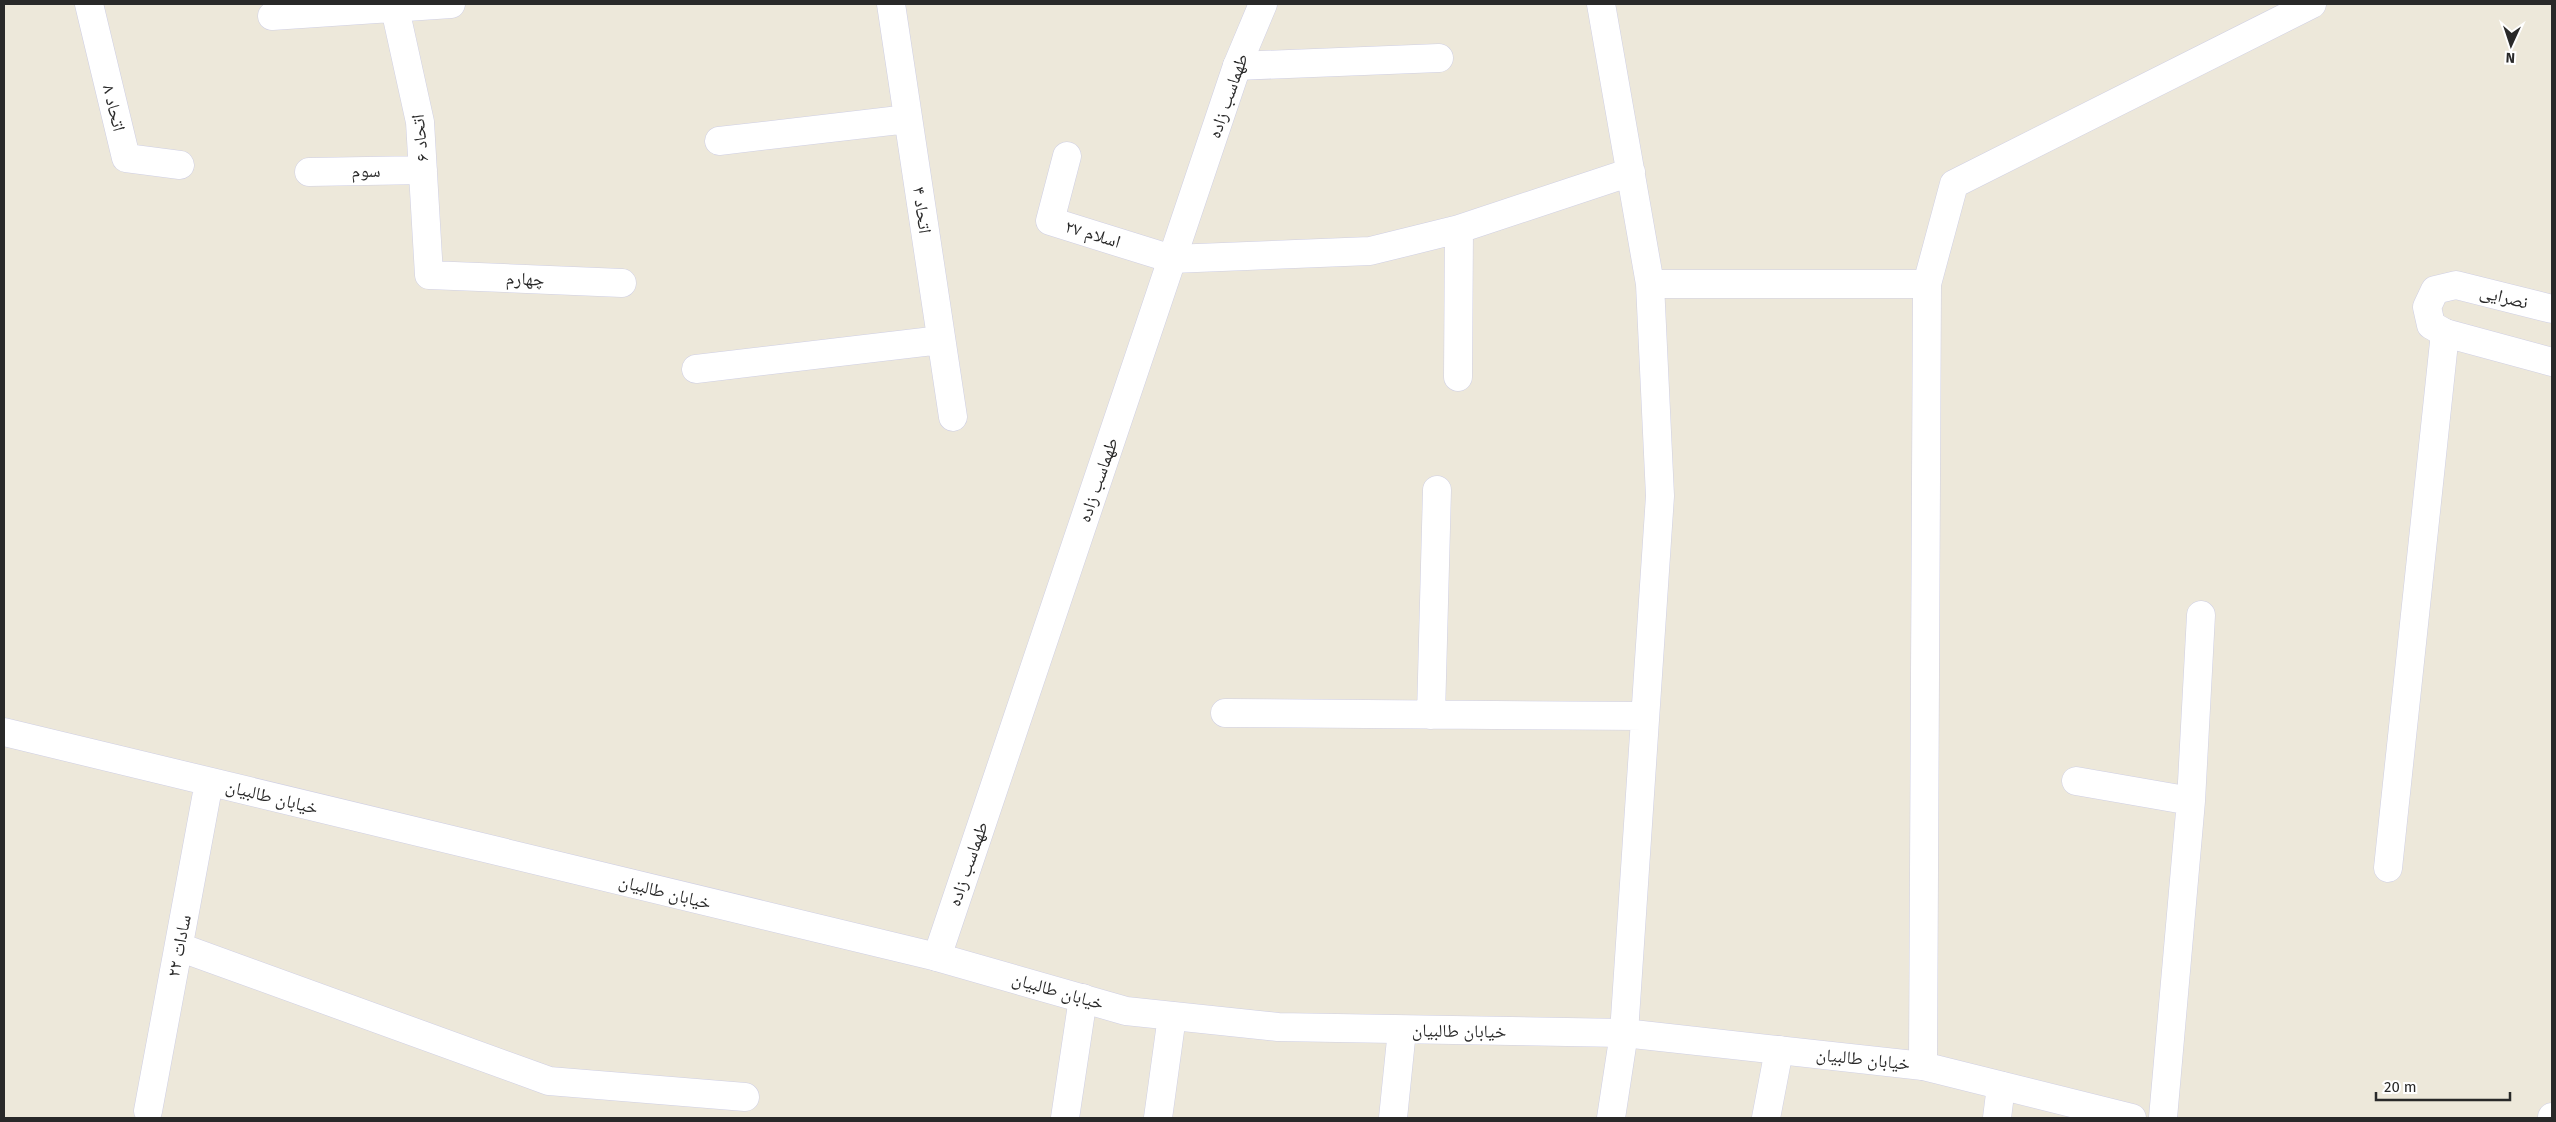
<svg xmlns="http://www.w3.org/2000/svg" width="2556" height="1122" viewBox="0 0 2556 1122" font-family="'Fira Sans','Noto Naskh Arabic',sans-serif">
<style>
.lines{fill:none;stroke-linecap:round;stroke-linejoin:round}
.minor-casing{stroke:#cfcfe4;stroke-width:29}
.secondary-casing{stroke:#cfcfe4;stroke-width:29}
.minor{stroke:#fff;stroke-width:28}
.secondary{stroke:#fff;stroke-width:28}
.labels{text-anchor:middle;stroke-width:4.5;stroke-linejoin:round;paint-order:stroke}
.street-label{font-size:18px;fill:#292929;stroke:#fff}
</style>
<rect width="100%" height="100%" fill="#ede8da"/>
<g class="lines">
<!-- minor casing -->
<g class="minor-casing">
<path id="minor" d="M89 4 126 158 180 165
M394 4 420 122 429 275 622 283
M891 4 953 417
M1601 4 1650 284 1660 496 1624 1033 1611 1118
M272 16 451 4
M1237 66 1439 58
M719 141 908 119
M1067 156 1050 221 1172 259 1370 251 1459 229 1631 172
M309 172 423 170
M1650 284H1927
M696 369 941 340
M1458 377 1459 229
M1225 713 1645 716
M1431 715 1437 490
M4 732 937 957
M2076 781 2191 801
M2388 868 2445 333
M179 947 549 1081 745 1097
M1923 1066 1927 284 1954 184 2312 4
M148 1111 209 782
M1065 1118 1083 998
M1158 1118 1172 1016
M1393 1118 1402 1030
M1766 1118 1779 1050
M1997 1118 2001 1086
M2163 1118 2191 801 2201 615
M2552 1118V1117"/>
</g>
<!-- secondary casing -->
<g class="secondary-casing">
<path id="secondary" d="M1263 4 1237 66 937 957 1126 1011 1278 1027 1624 1033 1923 1066 2132 1118
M2552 309 2456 285 2435 290 2427 307 2431 325 2445 333 2552 362"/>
</g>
<!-- minor -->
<use href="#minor" class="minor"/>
<!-- secondary -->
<use href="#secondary" class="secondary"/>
</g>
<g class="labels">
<!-- street labels -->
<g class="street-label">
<text transform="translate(1228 96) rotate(-71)" y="6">طهماسب زاده</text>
<text transform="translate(114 108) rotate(76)" y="6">اتحاد ۸</text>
<text transform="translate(420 138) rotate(-96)" y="6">اتحاد ۶</text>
<text transform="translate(366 171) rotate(-1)" y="6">سوم</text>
<text transform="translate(922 210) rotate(82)" y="6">اتحاد ۴</text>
<text transform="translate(1093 234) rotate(17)" y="6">اسلام ۲۷</text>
<text transform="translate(525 279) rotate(2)" y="6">چهارم</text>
<text transform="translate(2504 297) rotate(14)" y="6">نصرایی</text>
<text transform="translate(1098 480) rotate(-71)" y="6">طهماسب زاده</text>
<text transform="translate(272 797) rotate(14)" y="6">خیابان طالبیان</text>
<text transform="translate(968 864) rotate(-71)" y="6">طهماسب زاده</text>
<text transform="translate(665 892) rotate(14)" y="6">خیابان طالبیان</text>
<text transform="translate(179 946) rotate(-79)" y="6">سادات ۲۲</text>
<text transform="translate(1058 991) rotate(16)" y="6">خیابان طالبیان</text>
<text transform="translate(1459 1031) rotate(1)" y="6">خیابان طالبیان</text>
<text transform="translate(1863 1059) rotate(6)" y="6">خیابان طالبیان</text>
</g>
</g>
<!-- border -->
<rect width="2556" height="1122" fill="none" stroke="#292929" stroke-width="10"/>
<!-- north arrow -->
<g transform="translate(2511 45) rotate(183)" stroke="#ffffff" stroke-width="4" paint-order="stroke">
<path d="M0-4L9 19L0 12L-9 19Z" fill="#292929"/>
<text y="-8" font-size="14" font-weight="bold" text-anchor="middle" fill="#292929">N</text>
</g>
<!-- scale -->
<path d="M2376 1092v8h134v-8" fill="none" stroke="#292929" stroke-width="2.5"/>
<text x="2384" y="1092" font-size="15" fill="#292929" stroke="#ffffff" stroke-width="4" paint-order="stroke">20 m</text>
</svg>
